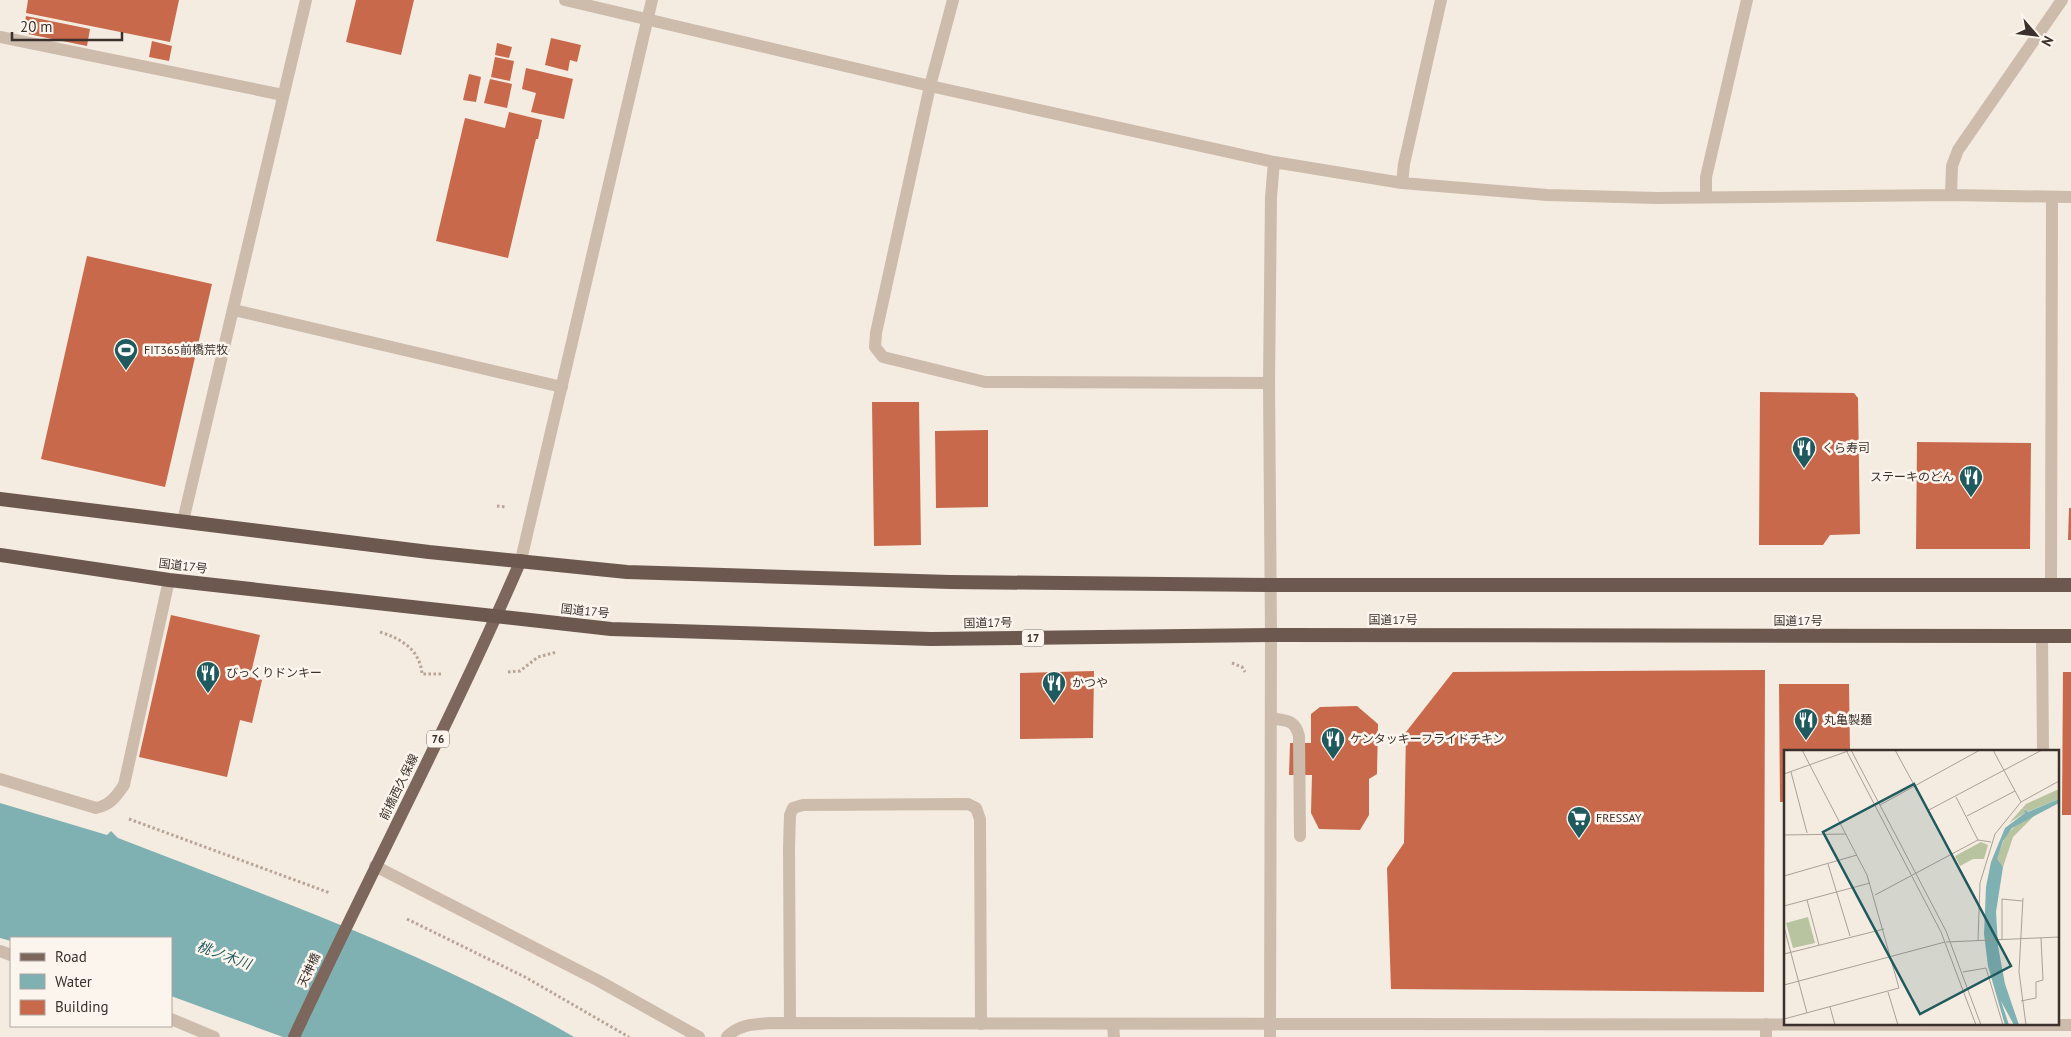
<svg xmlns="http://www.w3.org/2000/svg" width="2071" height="1037" viewBox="0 0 2071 1037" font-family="'PT Sans','Noto Sans JP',sans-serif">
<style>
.water{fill:#7fb0b2}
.building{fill:#c8694b}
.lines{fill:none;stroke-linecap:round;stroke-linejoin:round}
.path{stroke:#b9a596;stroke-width:3;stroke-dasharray:2.5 2.5;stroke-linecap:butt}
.service{stroke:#cdbbac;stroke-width:12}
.minor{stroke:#cdbbac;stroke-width:12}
.tertiary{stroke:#cdbbac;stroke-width:12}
.primary{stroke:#7d675c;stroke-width:12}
.trunk{stroke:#6c584f;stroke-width:14}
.labels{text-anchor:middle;stroke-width:5;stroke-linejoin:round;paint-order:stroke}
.shield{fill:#fbf5ee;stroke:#756b66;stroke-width:1}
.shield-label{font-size:11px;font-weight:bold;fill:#3b302b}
.poi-label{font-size:12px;fill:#3b302b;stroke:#fbf5ee;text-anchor:start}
.street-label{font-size:12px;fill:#3b302b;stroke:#fbf5ee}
.water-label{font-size:14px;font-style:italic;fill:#1f5a5e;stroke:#fbf5ee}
.inset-road{fill:none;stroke:#aaa098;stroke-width:1}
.view{fill:#1f5a5e;fill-opacity:0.15;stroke:#1f5a5e;stroke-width:2.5}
.inset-edge{fill:none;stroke:#3b302b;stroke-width:2.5}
</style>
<rect width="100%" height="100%" fill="#f4ebe1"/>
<!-- water -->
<path class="water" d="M0 803 107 835 111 831 118 838C272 898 431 954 574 1037H283L171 996V938H11V941L0 938Z"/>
<!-- building -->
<path class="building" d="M28 0H179L170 42 26 13Z
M356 0H414L401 55 346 42Z
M26 16 90 29 87 46 23 33Z
M551 38 581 45 577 62 570 60 568 71 545 65Z
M152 41 172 46 169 61 149 57Z
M497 43 512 47 509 58 495 55Z
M495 57 514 61 510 81 491 77Z
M526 68 573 79 564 119 531 112 536 93 522 89Z
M469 74 481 77 476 102 463 100Z
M490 79 512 84 507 108 484 103Z
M509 112 542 120 538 139H536L508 258 436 241 465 118 505 128Z
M87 256 212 284 165 487 41 459Z
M1760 392 1854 393 1858 398 1860 534 1830 535 1823 545H1759Z
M872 402H919L921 545 874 546Z
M988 430V507L936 508 935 431Z
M1917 442 2031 443 2030 549H1916Z
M2069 508H2071V540H2068Z
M171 615 260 635 250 677 262 680 252 723 240 720 227 777 139 757Z
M1765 670 1764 992 1391 989 1387 868 1404 843 1406 732 1453 672Z
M1094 671 1093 738 1020 739V673Z
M2063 672H2071V815H2062Z
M1779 684H1849L1850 751H1785V802H1780Z
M1357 706 1378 724 1377 774 1369 779V815L1360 830 1319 829 1311 813 1312 775H1289L1290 743H1311V714L1320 707Z"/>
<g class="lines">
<!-- path -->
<path class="path" d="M497 506 506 507
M380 632C402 639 420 650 422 674H441
M1232 663 1242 667 1245 672
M508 672 520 671 538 657 557 652
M129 819 330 893
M407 919 525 977 629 1037"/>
<!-- service -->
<path class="service" d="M0 37 283 95
M930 86 876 333 875 347 883 357 985 382 1269 383
M234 310 562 387
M183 521 306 0
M2051 585 2052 197
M1271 718C1286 721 1295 719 1299 736L1300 836
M0 951 11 955
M171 1019 214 1037
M790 1023 789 848 790 815 793 808 803 805 968 804 976 808 980 819 981 1024
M1113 1025 1114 1037"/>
<!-- minor -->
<path class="minor" d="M565 0 930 86 1274 162 1402 183 1547 195 1657 198 1951 195 2071 197
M930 86 953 0
M1402 183 1404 164 1441 0
M1951 195 1952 166 1958 150 2062 0
M1706 197V177L1747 0
M2042 636 2043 751
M0 779 96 808C110 805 116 797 124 785L169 580
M375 866 599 981 699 1037
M727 1037C738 1024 756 1024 771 1023L2071 1025
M1270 1037 1271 635 1269 383 1271 197 1274 162
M1766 1037V1024"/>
<!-- tertiary -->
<path class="tertiary" d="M521 560 652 0"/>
<!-- primary -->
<path class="primary" d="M294 1037C368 877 451 722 521 560"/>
<!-- trunk -->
<path class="trunk" d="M0 499 429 552 627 572 950 582 1269 585H2071
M0 555 169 580 611 629 931 639 1271 635 2071 636"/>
</g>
<!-- icons -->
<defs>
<g id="stadium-pin" transform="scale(1.25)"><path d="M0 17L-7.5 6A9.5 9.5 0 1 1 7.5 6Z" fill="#1f5a5e" stroke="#fbf5ee"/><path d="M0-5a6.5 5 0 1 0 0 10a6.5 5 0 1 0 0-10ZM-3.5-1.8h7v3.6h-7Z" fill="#fff"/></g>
<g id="restaurant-pin" transform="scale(1.25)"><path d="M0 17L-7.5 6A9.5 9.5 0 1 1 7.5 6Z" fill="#1f5a5e" stroke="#fbf5ee"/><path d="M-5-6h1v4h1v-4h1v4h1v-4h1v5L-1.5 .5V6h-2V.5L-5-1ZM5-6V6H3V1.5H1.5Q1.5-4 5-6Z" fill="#fff"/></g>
<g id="supermarket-pin" transform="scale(1.25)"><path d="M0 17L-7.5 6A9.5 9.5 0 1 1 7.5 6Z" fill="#1f5a5e" stroke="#fbf5ee"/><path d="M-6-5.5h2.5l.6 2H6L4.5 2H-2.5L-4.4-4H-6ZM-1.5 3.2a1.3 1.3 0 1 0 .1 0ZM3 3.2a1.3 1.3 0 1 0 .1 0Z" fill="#fff"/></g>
</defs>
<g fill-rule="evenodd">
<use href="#stadium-pin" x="126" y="350"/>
<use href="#restaurant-pin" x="1804" y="448"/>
<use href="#restaurant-pin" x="1971" y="477"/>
<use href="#restaurant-pin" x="208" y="673"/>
<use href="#restaurant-pin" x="1054" y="683"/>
<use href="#restaurant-pin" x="1806" y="720"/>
<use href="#restaurant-pin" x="1333" y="739"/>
<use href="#supermarket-pin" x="1579" y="818"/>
</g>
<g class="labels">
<!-- shield labels -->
<g class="shield">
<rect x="1022" y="629.5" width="22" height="17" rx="4"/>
<rect x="427" y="730.5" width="22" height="17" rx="4"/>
</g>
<g class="shield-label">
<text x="1033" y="642">17</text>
<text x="438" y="743">76</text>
</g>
<!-- poi labels -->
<g class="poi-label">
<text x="144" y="354">FIT365前橋荒牧</text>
<text x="1822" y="452">くら寿司</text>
<text x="1954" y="481" text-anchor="end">ステーキのどん</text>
<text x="226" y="677">びっくりドンキー</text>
<text x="1072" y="687">かつや</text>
<text x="1824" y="724">丸亀製麺</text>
<text x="1350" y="743">ケンタッキーフライドチキン</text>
<text x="1596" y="822">FRESSAY</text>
</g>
<!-- street labels -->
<g class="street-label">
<text transform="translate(183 566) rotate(7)" y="4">国道17号</text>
<text transform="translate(585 611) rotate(6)" y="4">国道17号</text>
<text x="1393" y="624">国道17号</text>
<text x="1798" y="625">国道17号</text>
<text transform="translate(988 623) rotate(-1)" y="4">国道17号</text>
<text transform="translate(399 787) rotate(-64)" y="4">前橋西久保線</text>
<text transform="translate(309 970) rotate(-65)" y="4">天神橋</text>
</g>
<!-- water labels -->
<g class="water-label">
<text transform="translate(224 955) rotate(20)" y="5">桃ノ木川</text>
</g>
</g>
<!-- overview -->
<g transform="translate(1784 750)">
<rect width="275" height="275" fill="#f4ebe1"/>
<path d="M275 39V49L243 62 239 58 241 63 225 73 242 54ZM250 66 229 87 219 117 212 109 222 85 234 73ZM197 92 204 95 200 109H189L176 116 171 106ZM24 167 31 193 9 198 2 173Z" fill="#b8c4a0"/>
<path d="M275 49V53L228 78 219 91 213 109 219 117 212 162 214 196 221 234 235 275H230L217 251 225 275H221L204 216 200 184 202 137 207 112 221 78 241 63 239 59 244 62Z" fill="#7fb0b2"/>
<path class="inset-road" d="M62 0 157 182 192 275M67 0 162 181 197 275M111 0 194 152M209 0 237 52M7 22 23 83M0 24 64 1M172 47 194 90M96 55 196 0M143 61 258 0M183 66 231 41M0 85 62 84M44 114 66 186M0 126 73 105M91 145 194 90 207 92M239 148 235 222 242 275M23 150 35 195M0 156 86 133M0 177 23 263M218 190V149L238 151M194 191 196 133 211 84 237 52 275 31M162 192 275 187M0 204 100 179M179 222 202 218 219 275M0 235 161 192M104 242 114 275M237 251 252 248V232L259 230 257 188M46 257 51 275M0 269 115 238 83 125 18 0"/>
<path class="view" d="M130 34 227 216 136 264 39 82Z"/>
<rect width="275" height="275" class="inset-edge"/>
</g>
<!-- legend -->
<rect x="10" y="937" width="162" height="90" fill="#fbf5ee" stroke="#aea6a0"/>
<rect x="20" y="953" width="25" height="8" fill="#7d675c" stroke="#aea6a0"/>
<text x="55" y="962" font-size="15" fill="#3b302b">Road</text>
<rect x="20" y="974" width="25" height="15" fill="#7fb0b2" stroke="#aea6a0"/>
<text x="55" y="987" font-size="15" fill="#3b302b">Water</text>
<rect x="20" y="1000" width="25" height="15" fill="#c8694b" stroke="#aea6a0"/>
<text x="55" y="1012" font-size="15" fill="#3b302b">Building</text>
<!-- north arrow -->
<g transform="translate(2036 35) rotate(118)" stroke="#fbf5ee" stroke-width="4" paint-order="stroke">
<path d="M0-4L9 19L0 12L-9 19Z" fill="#3b302b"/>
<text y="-8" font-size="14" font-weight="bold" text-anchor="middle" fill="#3b302b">N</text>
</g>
<!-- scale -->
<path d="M12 32v8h110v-8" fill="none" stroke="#3b302b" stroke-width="2.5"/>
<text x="20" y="32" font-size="15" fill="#3b302b" stroke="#fbf5ee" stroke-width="4" paint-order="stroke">20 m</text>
</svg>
